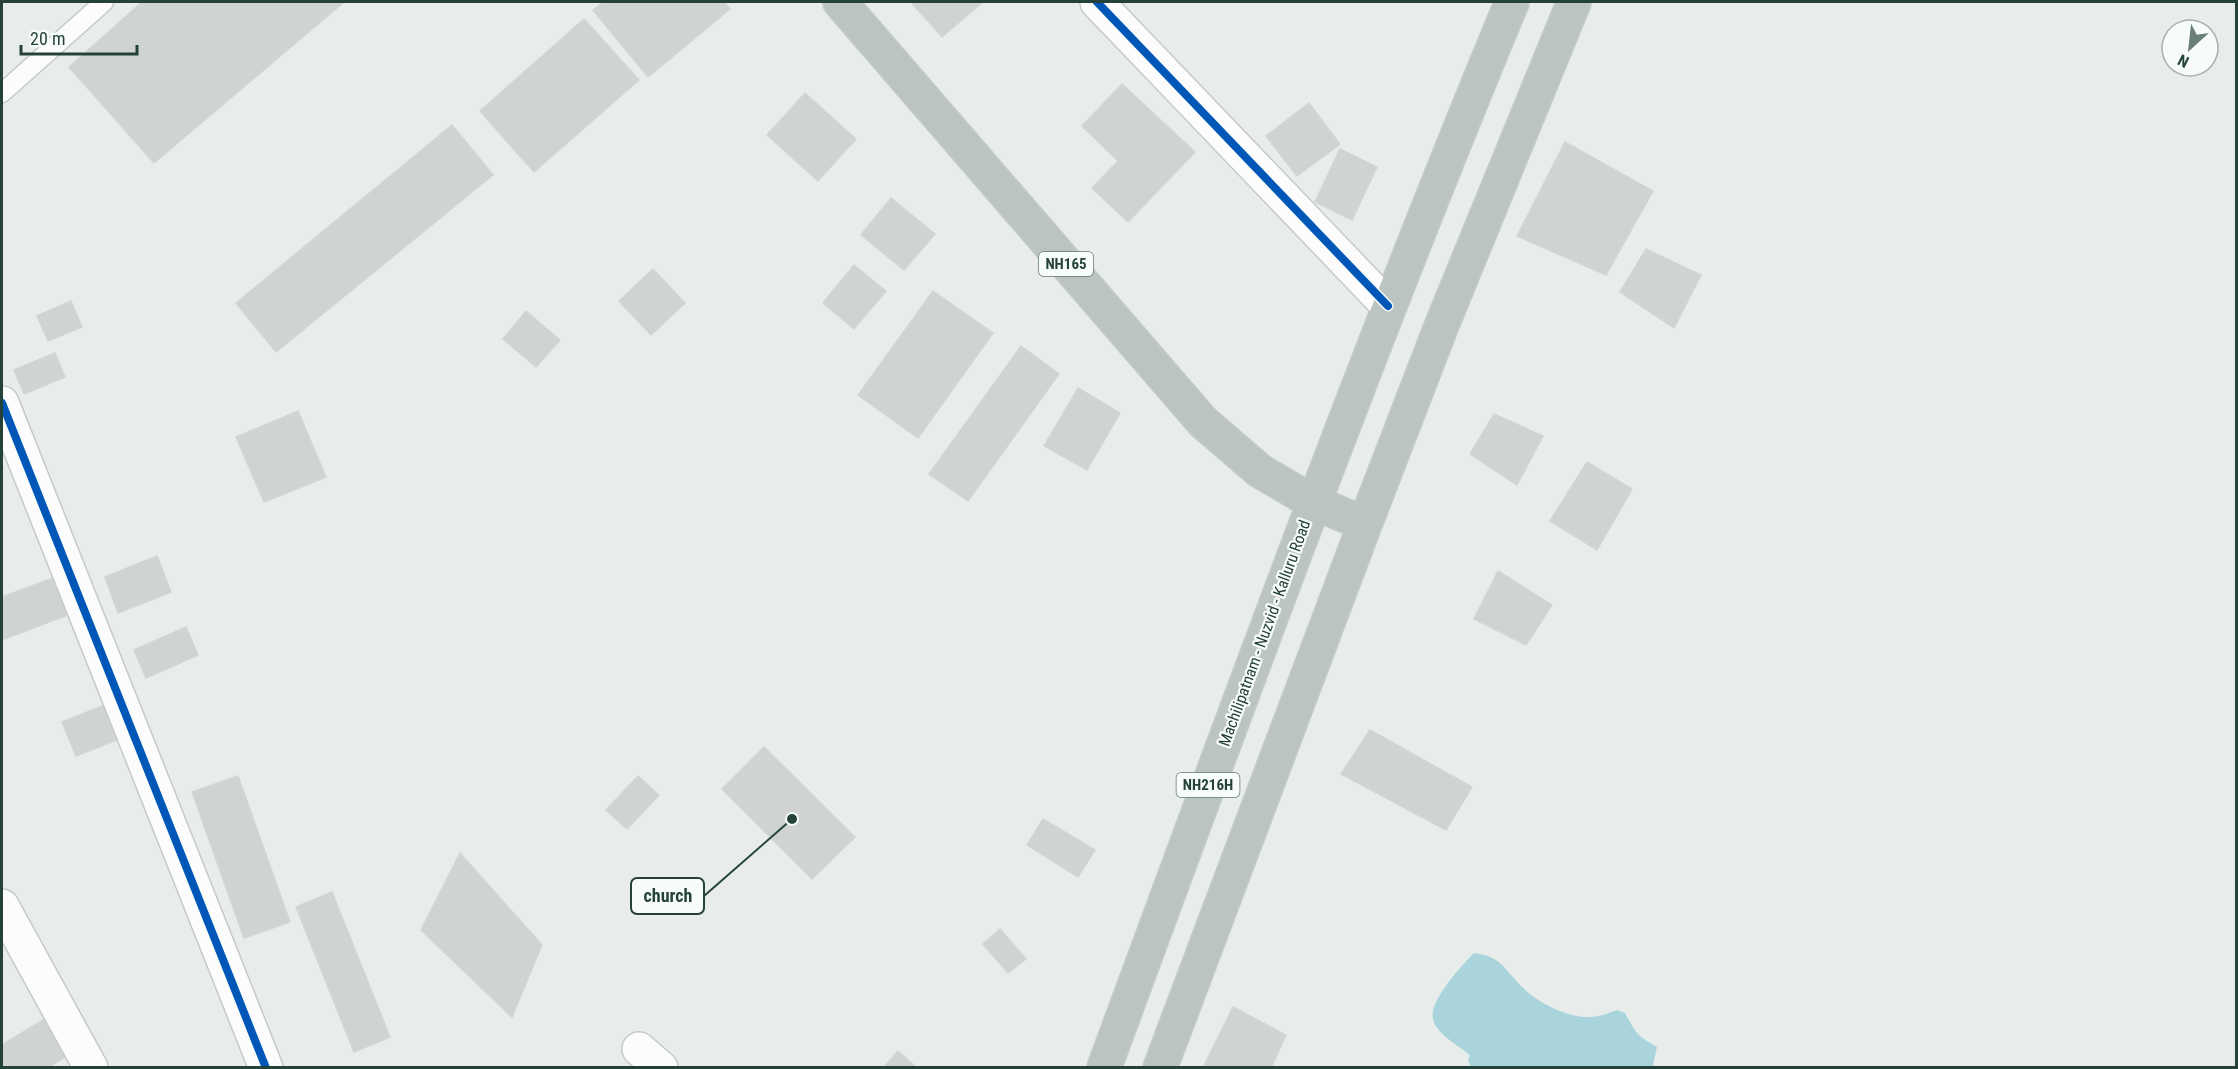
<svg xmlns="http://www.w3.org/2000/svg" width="2238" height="1069" viewBox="0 0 2238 1069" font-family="'Roboto Condensed',sans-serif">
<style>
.water{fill:#a9d4db}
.building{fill:#cfd4d2;stroke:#d1d6d4;stroke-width:1.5}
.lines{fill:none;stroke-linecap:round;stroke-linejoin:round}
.lane-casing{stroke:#c5cac8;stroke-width:21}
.street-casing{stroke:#c5cac8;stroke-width:36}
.highway-casing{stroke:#c3ccc9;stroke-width:36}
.lane{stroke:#fcfcfc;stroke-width:18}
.street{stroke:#fcfcfc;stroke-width:33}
.highway{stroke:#bcc4c2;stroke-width:33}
.cycleway-casing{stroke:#f7fbf9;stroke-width:11}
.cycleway{stroke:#0057b8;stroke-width:8}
.labels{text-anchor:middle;stroke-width:4.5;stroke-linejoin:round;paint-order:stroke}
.shield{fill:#f7fbf9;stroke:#637a73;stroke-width:1.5}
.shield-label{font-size:15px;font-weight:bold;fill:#24423a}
.street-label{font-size:16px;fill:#24423a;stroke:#f7fbf9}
.leader{fill:none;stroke:#24423a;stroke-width:2}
.callout-dot{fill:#24423a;stroke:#f7fbf9;stroke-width:2}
.callout{fill:#f7fbf9;stroke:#24423a;stroke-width:2}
.callout-label{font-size:18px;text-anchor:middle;font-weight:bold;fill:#24423a}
</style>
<rect width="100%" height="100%" fill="#e8edeb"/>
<!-- water -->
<path class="water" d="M1474 953C1501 956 1505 970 1522 987 1538 1003 1568 1018 1590 1017 1600 1017 1608 1013 1617 1010L1625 1013C1636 1033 1636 1035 1657 1047L1653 1065 1655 1067H1471L1468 1060 1470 1055C1459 1046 1436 1034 1433 1019 1428 1002 1462 965 1474 953Z"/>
<!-- building -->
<path class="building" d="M142 2H344L154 163 69 67Z
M603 2H724L730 9 648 77 593 10Z
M911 2H983L942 37Z
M584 19 639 80 534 172 480 111Z
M1122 84 1195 152 1128 222 1092 188 1118 161 1082 126Z
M805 93 856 139 818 181 767 135Z
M1309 103 1340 144 1297 176 1266 136Z
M452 125 493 175 276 352 236 303Z
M1565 142 1653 191 1606 275 1517 236Z
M1340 149 1377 167 1352 220 1315 202Z
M891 198 935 234 904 270 861 235Z
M1646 249 1701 275 1674 328 1620 292Z
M854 265 886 291 854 329 823 303Z
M653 269 685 303 651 335 619 301Z
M933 291 993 333 918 438 858 395Z
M71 301 82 327 48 341 37 316Z
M526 311 560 340 536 367 503 339Z
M1021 346 1059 374 968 501 929 474Z
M55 353 65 377 24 394 14 370Z
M1078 388 1120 413 1087 470 1044 446Z
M298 411 326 477 264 502 236 437Z
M1494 414 1543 436 1517 485 1470 454Z
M1587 462 1632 489 1597 550 1550 521Z
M157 556 171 592 118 613 105 577Z
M1498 571 1552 605 1526 645 1474 619Z
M64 574 78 611 2 640V597Z
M186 627 198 655 146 678 134 650Z
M110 703 124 737 76 756 62 722Z
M1370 730 1472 787 1446 830 1341 774Z
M764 747 855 837 812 879 722 789Z
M238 776 290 922 244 938 192 792Z
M638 776 659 795 627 829 606 810Z
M1043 819 1095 850 1078 877 1027 845Z
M460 853 542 945 512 1017 421 930Z
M332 892 390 1037 354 1052 296 907Z
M1000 929 1026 959 1008 973 983 944Z
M1233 1007 1286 1035 1271 1068H1203Z
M51 1015 73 1052 47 1068H23L22 1066 4 1068 2 1063V1045Z
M898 1051 917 1068H883Z"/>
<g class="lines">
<!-- lane casing -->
<g class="lane-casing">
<path id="lane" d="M2 93 104 2"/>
</g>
<!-- street casing -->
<g class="street-casing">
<path id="street" d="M1097 2 1388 306
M2 403 266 1068
M2 906 91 1068
M639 1049 661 1068"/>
</g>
<!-- highway casing -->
<g class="highway-casing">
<path id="highway" d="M840 2 1203 422 1260 471 1313 502 1365 524 1441 327 1574 2
M1104 1068C1236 711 1366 353 1512 2
M1160 1068 1365 524"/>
</g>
<!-- lane -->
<use href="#lane" class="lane"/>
<!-- street -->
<use href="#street" class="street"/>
<!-- highway -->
<use href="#highway" class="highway"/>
<!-- cycleway casing -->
<g class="cycleway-casing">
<path id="cycleway" d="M1097 2 1388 306
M2 403 266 1068"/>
</g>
<!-- cycleway -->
<use href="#cycleway" class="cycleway"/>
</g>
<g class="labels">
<!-- shield labels -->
<g class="shield">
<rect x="1039" y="252" width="54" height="24" rx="4.5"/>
<rect x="1176.5" y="773" width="63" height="24" rx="4.5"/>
</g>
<g class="shield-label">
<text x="1066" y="269">NH165</text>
<text x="1208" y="790">NH216H</text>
</g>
<!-- street labels -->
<g class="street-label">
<text transform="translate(1264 633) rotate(-70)" y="6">Machilipatnam - Nuzvid - Kalluru Road</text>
</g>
</g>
<!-- callouts -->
<path class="leader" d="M792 819L704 896"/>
<circle class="callout-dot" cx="792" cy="819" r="6"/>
<rect class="callout" x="631" y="878" width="73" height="36" rx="6"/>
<g class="callout-label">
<text x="668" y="902">church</text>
</g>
<!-- border -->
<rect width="2238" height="1069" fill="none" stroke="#24423a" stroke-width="6"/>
<!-- north arrow -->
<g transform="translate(2190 48) rotate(207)"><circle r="28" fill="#f7fbf9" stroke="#a3b1ad" stroke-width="1.5"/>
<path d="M0-4.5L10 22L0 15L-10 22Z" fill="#697e78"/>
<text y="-9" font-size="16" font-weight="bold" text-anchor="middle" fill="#24423a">N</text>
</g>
<!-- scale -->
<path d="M21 45v9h116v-9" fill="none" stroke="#24423a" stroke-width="3"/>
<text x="30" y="45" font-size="18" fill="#24423a" stroke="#f7fbf9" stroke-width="4.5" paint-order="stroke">20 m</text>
</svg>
